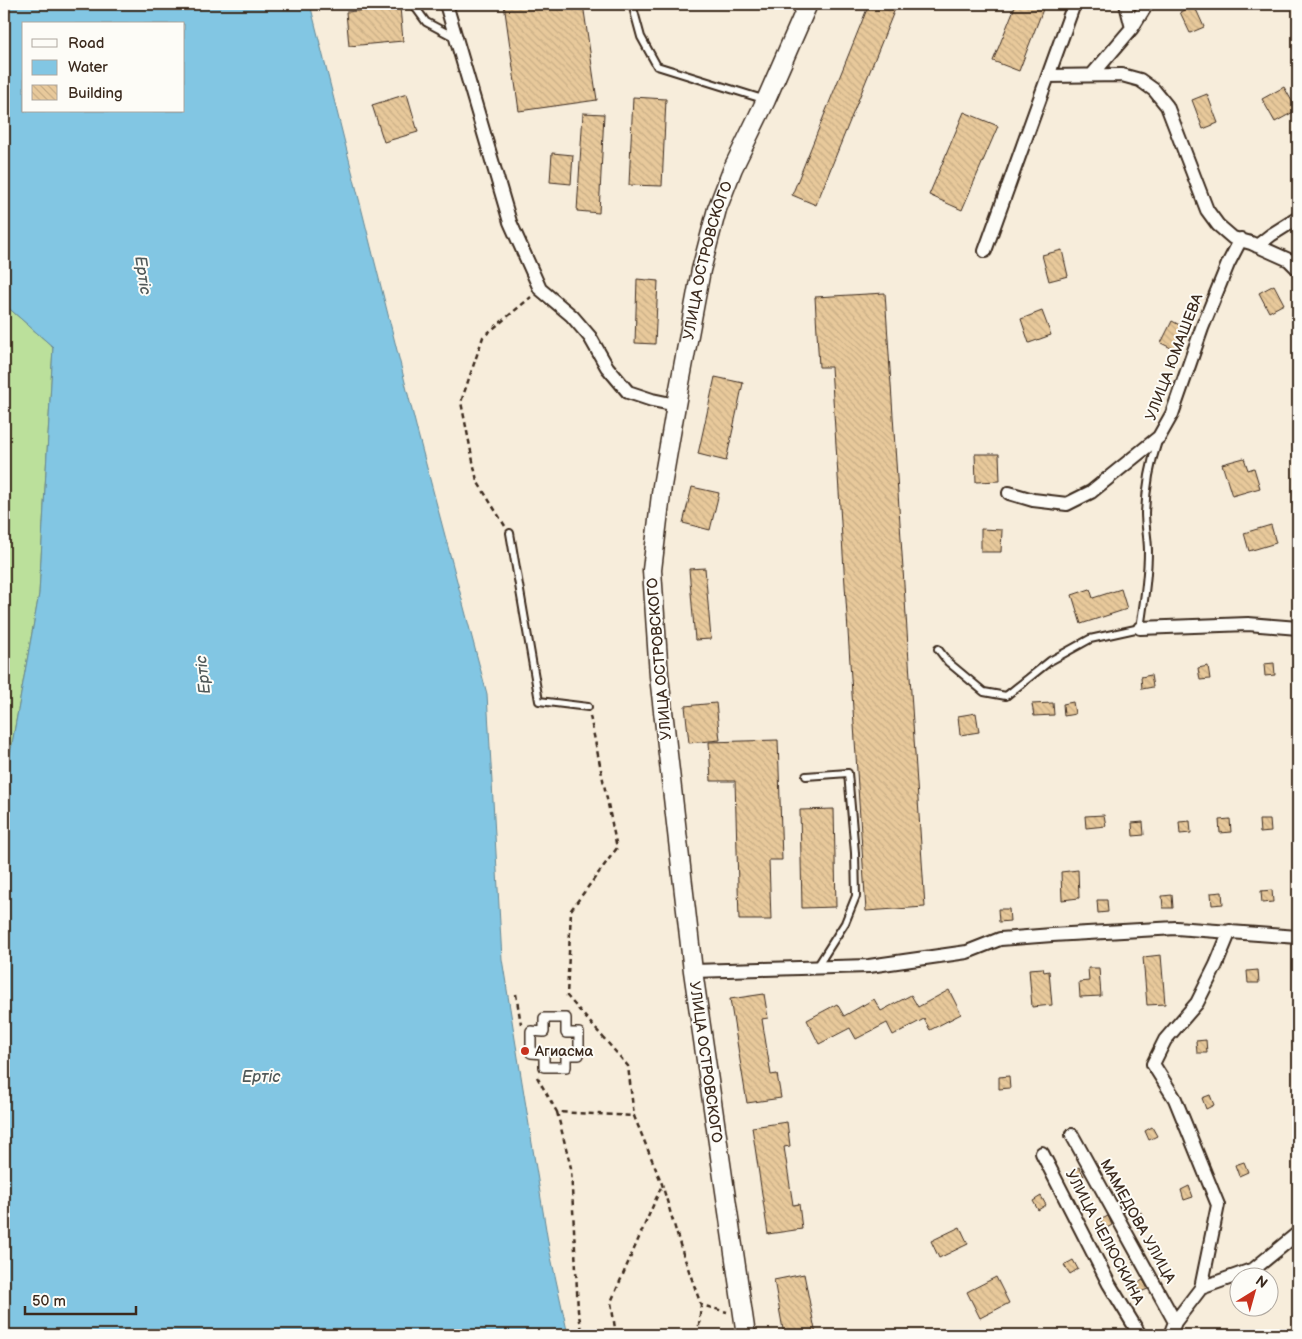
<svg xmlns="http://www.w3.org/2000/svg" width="1302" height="1339" viewBox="0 0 1302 1339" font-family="'Balsamiq Sans',sans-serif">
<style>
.grass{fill:#bbe09b;stroke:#7b855c}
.water{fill:#82c6e3;stroke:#668894;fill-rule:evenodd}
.building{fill:url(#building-back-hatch);stroke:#3b2a1e}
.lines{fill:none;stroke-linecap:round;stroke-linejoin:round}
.service-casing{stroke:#3b2a1e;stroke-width:10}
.pedestrian-casing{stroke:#3b2a1e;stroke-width:12}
.minor-casing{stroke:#3b2a1e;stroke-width:16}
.secondary-casing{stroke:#3b2a1e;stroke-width:21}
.path{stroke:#3b2a1e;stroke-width:2.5;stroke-dasharray:5 4;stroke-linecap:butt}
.service{stroke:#fdfcf7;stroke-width:6}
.pedestrian{stroke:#fdfcf7;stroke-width:9}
.minor{stroke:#fdfcf7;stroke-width:12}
.secondary{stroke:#fdfcf7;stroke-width:18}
.poi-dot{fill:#c8321e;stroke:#fdfcf7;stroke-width:2}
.labels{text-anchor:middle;stroke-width:4;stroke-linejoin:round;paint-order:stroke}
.street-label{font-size:15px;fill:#3b2a1e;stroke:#fdfcf7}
.poi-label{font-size:15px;fill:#3b2a1e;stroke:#fdfcf7;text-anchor:start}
.water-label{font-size:16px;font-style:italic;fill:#505959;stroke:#fdfcf7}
</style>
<defs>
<pattern id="building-back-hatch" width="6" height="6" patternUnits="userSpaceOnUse" patternTransform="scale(1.25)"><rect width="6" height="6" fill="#e8c99b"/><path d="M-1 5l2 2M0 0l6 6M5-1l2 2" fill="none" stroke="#c8ad85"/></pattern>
</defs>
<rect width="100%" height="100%" fill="#f7eddb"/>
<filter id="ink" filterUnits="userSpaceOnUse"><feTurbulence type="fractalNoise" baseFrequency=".02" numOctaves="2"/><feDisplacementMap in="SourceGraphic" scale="10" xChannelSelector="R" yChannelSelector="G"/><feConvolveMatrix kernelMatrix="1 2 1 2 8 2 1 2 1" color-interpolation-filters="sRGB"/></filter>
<g filter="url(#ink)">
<!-- grass -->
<path class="grass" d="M4 304 53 347 39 594 4 788Z"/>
<!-- water -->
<path class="water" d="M4 4H310L418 434 487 694 502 959 549 1248 568 1335H4V788L39 594 53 347 4 304ZM24 24H184V111H24Z"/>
<!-- building -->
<path class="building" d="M504 4H583L597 100 519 111Z
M869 4H897L816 205 792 195Z
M1016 4H1045L1019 71 993 61Z
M1194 5 1204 27 1190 33 1180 12Z
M400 7 403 41 349 46 346 12Z
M1284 87 1297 110 1275 122 1262 99Z
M407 94 418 132 384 142 372 105Z
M1207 94 1218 123 1203 129 1192 100Z
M633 97 666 99 662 186 629 185Z
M964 112 998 126 962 210 929 195Z
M583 113 604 114 599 213 577 211Z
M552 153 573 155 571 184 550 182Z
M1062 250 1068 276 1049 281 1042 255Z
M637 279 658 281 655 344 635 343Z
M1274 285 1284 304 1269 312 1259 293Z
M885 293 925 907 866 911 831 367H819L815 297Z
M1042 311 1051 335 1029 343 1021 319Z
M1172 321 1189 330 1177 351 1161 343Z
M715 377 743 383 726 461 698 454Z
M975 454H999L1000 481 976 482Z
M1244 458 1248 470 1254 468 1260 488 1232 496 1222 464Z
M692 487 719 493 710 530 683 523Z
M1271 525 1276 543 1249 551 1244 533Z
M981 529 1002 530 1001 552H981Z
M705 568 711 639 695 640 689 569Z
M1090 589 1093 598 1121 589 1127 609 1081 624 1072 595Z
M1274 663 1275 675 1265 676 1264 664Z
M1208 666 1210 679 1200 680 1198 668Z
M1151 675 1153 687 1142 689 1141 677Z
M1073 702 1075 714 1064 716 1063 704Z
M716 703 720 740 689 743 685 706Z
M1053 703 1054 715 1034 716 1032 704Z
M976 713 979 732 960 735 958 716Z
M778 740 782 860H769L771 920H739L735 781H711L709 742Z
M834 809 836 907 802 908 800 810Z
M1104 815 1106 826 1086 828 1085 816Z
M1293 818H1298V830L1294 831Z
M1230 819 1231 832 1220 833 1219 820Z
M1259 820H1270L1271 832 1260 833Z
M1190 821 1191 833 1180 834 1179 822Z
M1143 822 1144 835 1133 836 1132 823Z
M1078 870 1079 898 1062 900 1061 872Z
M1272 890 1273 902 1262 903 1261 891Z
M1222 892 1223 904 1212 905 1211 893Z
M1172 895 1173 908H1163L1162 896Z
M1097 900H1107L1108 912 1098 913Z
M998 909H1009L1010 921 999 922Z
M1161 955 1165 1004 1147 1005 1143 957Z
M1043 968 1044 972 1049 971 1052 1005 1032 1007 1029 969Z
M1088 968H1099L1101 996 1080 997 1079 982 1089 981Z
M1258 970 1259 983H1248L1247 971Z
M949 990 961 1014 930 1030 924 1019 893 1035 887 1023 856 1039 850 1028 819 1044 807 1020 837 1004 844 1016 874 999 881 1011 911 995 918 1007Z
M764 994 768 1018 762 1019 771 1075 777 1074 781 1098 747 1103 730 999Z
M1206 1040 1207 1053H1197L1196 1041Z
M1009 1076 1010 1088 999 1089V1077Z
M1210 1095 1214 1105 1206 1109 1202 1098Z
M787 1122 790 1146 784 1147 793 1205 799 1204 802 1229 768 1234 752 1127Z
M1152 1127 1157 1136 1149 1140 1145 1131Z
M1244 1162 1248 1172 1239 1176 1235 1165Z
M1079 1167 1084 1176 1076 1180 1072 1171Z
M1189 1186 1193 1197 1184 1200 1181 1190Z
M1041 1196 1046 1205 1038 1210 1033 1201Z
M1141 1212 1144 1222 1136 1225 1132 1215Z
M1108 1216 1112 1225 1105 1229 1100 1220Z
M960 1227 968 1244 939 1258 931 1241Z
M1073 1260 1078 1269 1070 1274 1064 1265Z
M804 1274 816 1335H784L774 1280Z
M996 1277 1009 1303 980 1318 967 1292Z
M1143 1280 1148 1289 1140 1292 1136 1284Z"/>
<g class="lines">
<!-- service casing -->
<g class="service-casing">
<path id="service" d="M413 4 426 22 456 38
M632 4 641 37 657 66 766 100
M510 533 539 701 588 707
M938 649 948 662 984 692 1006 696 1050 661 1090 639 1140 628C1144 603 1148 577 1148 551 1148 538 1145 526 1145 513 1146 488 1150 464 1158 441
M806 776 848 773 855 853 856 896 845 923 817 967"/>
</g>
<!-- pedestrian casing -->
<g class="pedestrian-casing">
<path id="pedestrian" d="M544 1018H566V1033H579V1055H566V1067H544V1054L531 1053V1031L544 1032Z"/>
</g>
<!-- minor casing -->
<g class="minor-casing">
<path id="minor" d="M446 4 510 222 540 289 572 316 590 337 607 367 628 392 652 400 676 405
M1126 4 1132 28 1147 4
M1092 75 1132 28
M1048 76 1074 4
M1257 246 1271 235 1298 218
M985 251 1048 76 1122 75 1140 80 1154 90 1167 106 1207 210 1218 225 1233 238 1251 243 1289 260 1298 269
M1009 493 1033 500 1067 504 1091 492 1159 437 1172 414 1202 328 1228 264 1241 239
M1140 628 1248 624 1298 628
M693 971 869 966 967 952 1000 939 1052 935 1176 928 1298 937
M1072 1135 1175 1322
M1042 1153 1109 1284 1140 1335
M1201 1288 1254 1269 1298 1233
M1170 1335 1175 1322 1201 1288 1218 1205 1175 1099 1153 1064 1165 1040 1197 1003 1216 965 1230 931"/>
</g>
<!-- secondary casing -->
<g class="secondary-casing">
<g id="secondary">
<path id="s1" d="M746 1335 693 971 659 676 652 570 662 486 676 405 701 270 717 209 733 168 766 100 808 4"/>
</g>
</g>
<!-- path -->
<path class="path" d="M505 526 477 481 461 402 483 337 531 297
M590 716 617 848 571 910 567 996 628 1066 634 1116
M516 994 521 1024
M537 1077 557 1112 634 1116 662 1184 681 1248 701 1305 727 1312
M557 1112 571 1168 578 1311 583 1335
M616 1335 611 1302 662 1185
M698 1335 701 1305"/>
<!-- service -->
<use href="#service" class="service"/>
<!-- pedestrian -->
<use href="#pedestrian" class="pedestrian"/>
<!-- minor -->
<use href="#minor" class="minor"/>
<!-- secondary -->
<use href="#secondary" class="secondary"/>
</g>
</g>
<!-- markers -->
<circle class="poi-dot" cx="525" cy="1051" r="5"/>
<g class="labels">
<!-- street labels -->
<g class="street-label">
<text dy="5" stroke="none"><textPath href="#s1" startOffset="1086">УЛИЦА ОСТРОВСКОГО</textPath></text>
<text transform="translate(1174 357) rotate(-69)" y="5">УЛИЦА ЮМАШЕВА</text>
<text transform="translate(659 659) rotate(-95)" y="5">УЛИЦА ОСТРОВСКОГО</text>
<text transform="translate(706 1062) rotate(82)" y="5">УЛИЦА ОСТРОВСКОГО</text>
<text transform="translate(1138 1221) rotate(61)" y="5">МАМЕДОВА УЛИЦА</text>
<text transform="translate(1105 1237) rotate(62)" y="5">УЛИЦА ЧЕЛЮСКИНА</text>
</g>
<!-- poi labels -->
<g class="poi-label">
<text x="535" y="1056">Агиасма</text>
</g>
<!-- water labels -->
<g class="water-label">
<text transform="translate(144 275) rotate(82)" y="6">Ертіс</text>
<text transform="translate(202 675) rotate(-96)" y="6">Ертіс</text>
<text x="261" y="1082">Ертіс</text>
</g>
</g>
<!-- margin -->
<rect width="1302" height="1339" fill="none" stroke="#fdfcf7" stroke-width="20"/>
<rect x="10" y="10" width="1282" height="1319" fill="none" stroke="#3b2a1e" stroke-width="2" filter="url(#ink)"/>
<!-- legend -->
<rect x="22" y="22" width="162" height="90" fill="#fdfcf7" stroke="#afa8a0"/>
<rect x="32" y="39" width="25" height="8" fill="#fdfcf7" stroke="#afa8a0"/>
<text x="68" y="48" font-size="15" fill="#3b2a1e">Road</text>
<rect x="32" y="60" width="25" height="15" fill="#82c6e3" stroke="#afa8a0"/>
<text x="68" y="72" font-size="15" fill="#3b2a1e">Water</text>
<rect x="32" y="85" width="25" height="15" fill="url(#building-back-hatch)" stroke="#afa8a0"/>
<text x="68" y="98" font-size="15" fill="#3b2a1e">Building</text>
<!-- north arrow -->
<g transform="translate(1254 1292) rotate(37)"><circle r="24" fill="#fdfcf7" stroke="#afa8a0"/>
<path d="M0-4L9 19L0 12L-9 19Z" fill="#c8321e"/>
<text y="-8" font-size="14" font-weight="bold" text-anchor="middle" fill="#3b2a1e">N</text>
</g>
<!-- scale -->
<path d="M25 1306v8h111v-8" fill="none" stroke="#3b2a1e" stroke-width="2.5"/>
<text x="32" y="1306" font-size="15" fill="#3b2a1e" stroke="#fdfcf7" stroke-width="4" paint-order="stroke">50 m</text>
</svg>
